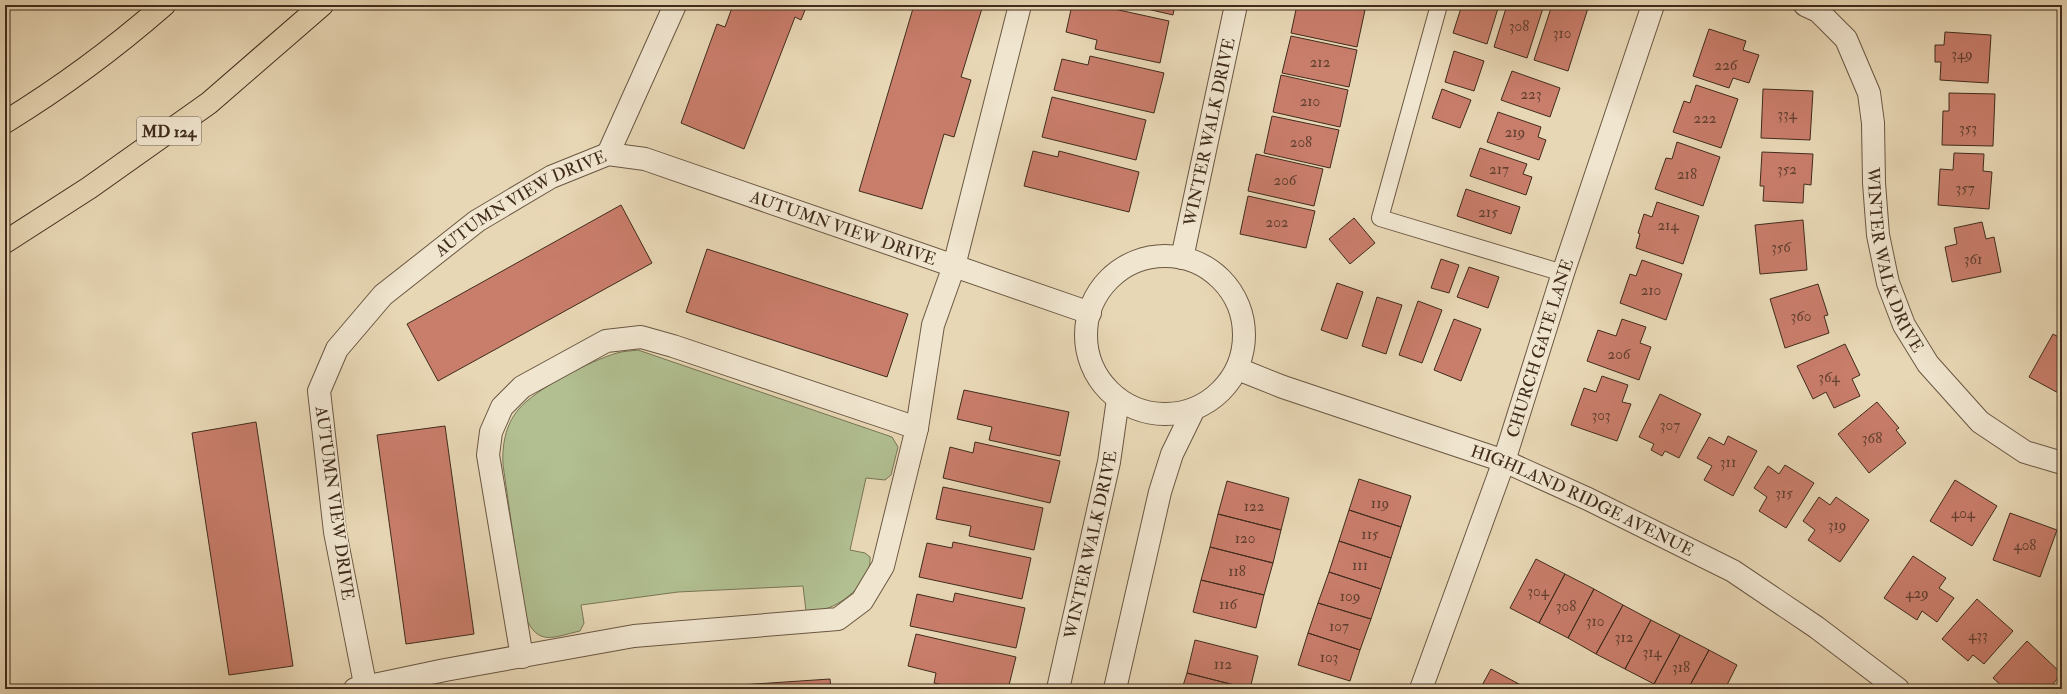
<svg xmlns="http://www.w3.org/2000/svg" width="2067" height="694" viewBox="0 0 2067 694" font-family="'IM FELL Double Pica',serif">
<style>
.green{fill:#b1bf91;stroke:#787656}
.building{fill:#c97d6b;stroke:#402c1c}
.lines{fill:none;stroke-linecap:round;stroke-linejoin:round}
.lane-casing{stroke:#6a5742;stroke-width:18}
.street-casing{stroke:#6a5742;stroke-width:24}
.primary-casing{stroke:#402c1c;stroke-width:24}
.lane{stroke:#f0e5cf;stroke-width:16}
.street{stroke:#f0e5cf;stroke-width:22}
.primary{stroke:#e8d7b5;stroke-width:22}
.labels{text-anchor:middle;stroke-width:3.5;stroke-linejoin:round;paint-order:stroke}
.number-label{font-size:15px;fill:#624030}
.shield{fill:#f0e5cf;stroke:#756452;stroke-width:1}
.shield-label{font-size:16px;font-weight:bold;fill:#402c1c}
.street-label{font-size:17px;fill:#402c1c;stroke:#f0e5cf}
</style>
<rect width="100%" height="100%" fill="#e8d7b5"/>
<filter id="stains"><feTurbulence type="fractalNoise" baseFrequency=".005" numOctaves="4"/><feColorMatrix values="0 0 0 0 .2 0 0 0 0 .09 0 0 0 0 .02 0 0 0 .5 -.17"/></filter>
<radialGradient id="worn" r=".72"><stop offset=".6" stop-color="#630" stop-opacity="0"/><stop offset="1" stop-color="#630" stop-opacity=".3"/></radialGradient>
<!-- green -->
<path class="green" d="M638 350 892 437 898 447 891 475 885 480 866 478 850 550 865 553 870 557C872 579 846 603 825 609 820 611 812 610 806 611L803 586 678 592 581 605 584 623 580 631C553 637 538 647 525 616L503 465C502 446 505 426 518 410 535 389 590 361 617 353 624 351 631 351 638 350Z"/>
<!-- building -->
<path class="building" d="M733 5H807L801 20 795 17 744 149 681 123 717 24 725 27Z
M914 5H983L961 77 971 80 954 137 944 134 922 209 859 191Z
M1072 5H1096L1169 21 1160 63 1095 49 1097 40 1066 32Z
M1130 5H1175L1173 15Z
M1297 5H1341L1365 10 1357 47 1291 33Z
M1462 5H1499L1487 44 1453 33Z
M1507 5H1544L1527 58 1494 47Z
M1552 5H1589L1568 71 1534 60Z
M1709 29 1746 41 1743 50 1759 55 1749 83 1733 78 1729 88 1693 76Z
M1945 32 1991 35 1988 83 1940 80 1941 62H1935V45H1944Z
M1291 36 1357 50 1349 87 1282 73Z
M1454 51 1484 61 1474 91 1445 82Z
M1090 56 1164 73 1154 113 1054 90 1062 59 1088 65Z
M1512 71 1560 88 1550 117 1501 100Z
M1281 75 1348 90 1340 127 1273 112Z
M1696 85 1738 99 1721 148 1673 132 1684 101 1690 103Z
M1442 89 1471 100 1460 128 1432 118Z
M1763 89 1813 91 1810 140 1761 138Z
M1949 93 1995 94 1993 146 1942 145 1943 111H1949Z
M1052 97 1146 120 1136 160 1042 137Z
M1498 112 1541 127 1538 137 1546 140 1539 160 1487 142Z
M1272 116 1339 130 1330 168 1264 153Z
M1677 142 1720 157 1703 206 1655 189 1666 158 1672 159Z
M1480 148 1527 164 1523 174 1532 177 1526 195 1470 176Z
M1033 151 1058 157 1059 151 1139 172 1129 212 1024 186Z
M1762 152 1813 154 1811 185 1804 184 1803 203 1763 201 1764 186H1760Z
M1954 153 1984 154 1983 171 1992 172 1989 209 1938 205 1940 169 1953 170Z
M1256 154 1323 169 1314 206 1248 191Z
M1466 189 1520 207 1511 234 1457 216Z
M1248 196 1315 211 1306 248 1240 234Z
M1657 202 1699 216 1683 264 1636 248 1640 234 1638 233 1644 214 1652 217Z
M621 205 652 263 438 381 407 324Z
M1354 218 1375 243 1350 264 1329 239Z
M1803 220 1807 270 1760 274 1755 225Z
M1982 222 1986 239 1994 237 2001 272 1952 282 1945 247 1957 244 1954 228Z
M707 249 908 314 887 377 686 312Z
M1441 259 1459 265 1449 293 1431 288Z
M1642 260 1682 274 1666 320 1620 303 1630 274 1636 276Z
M1469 267 1499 277 1488 308 1457 297Z
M1337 283 1363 292 1347 339 1321 330Z
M1818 284 1828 315 1824 316 1829 333 1785 348 1770 299Z
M1377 297 1402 305 1386 354 1362 346Z
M1418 301 1442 310 1422 363 1399 355Z
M1454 319 1481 329 1461 381 1434 370Z
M1622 319 1646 327 1640 343 1651 347 1639 380 1587 361 1598 330 1616 336Z
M2053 334 2062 339V395L2029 377Z
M1845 344 1860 375 1852 379 1860 396 1834 408 1826 392 1813 399 1797 366Z
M1602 376 1628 385 1622 402 1631 404 1617 441 1571 425 1584 388 1596 392Z
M964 390 1069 412 1060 456 989 440 992 427 957 419Z
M1660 394 1701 414 1679 458 1665 451 1662 456 1651 450 1654 444 1639 437Z
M1877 402 1899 428 1896 430 1906 443 1869 473 1838 434Z
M256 422 293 666 229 675 192 433Z
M445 426 474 634 406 644 377 435Z
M1728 436 1757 451 1733 496 1704 480 1712 466 1697 458 1709 437 1724 445Z
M975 442 1060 461 1050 503 943 478 950 447 973 453Z
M1785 465 1814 483 1786 528 1759 511 1767 497 1754 488 1768 466 1779 474Z
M1359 479 1411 496 1401 527 1349 510Z
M1955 480 1997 506 1972 546 1930 521Z
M1227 481 1289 498 1281 530 1218 514Z
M943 487 1043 508 1034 550 969 536 971 526 936 519Z
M1819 497 1830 505 1836 497 1869 520 1840 562 1808 540 1815 530 1803 521Z
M1349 510 1401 527 1391 558 1339 541Z
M2010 513 2057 530 2040 577 1993 560Z
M1218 514 1281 530 1273 563 1210 547Z
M1339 541 1391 558 1381 589 1329 572Z
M953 542 1031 558 1022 599 919 577 927 543 952 548Z
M1210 547 1273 563 1264 595 1201 580Z
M1913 556 1946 578 1939 588 1954 598 1937 622 1922 611 1917 620 1884 598Z
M1536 559 1565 574 1539 623 1510 608Z
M1329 572 1381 589 1371 619 1318 603Z
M1565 574 1594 589 1568 638 1539 623Z
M1201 580 1264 595 1256 628 1193 612Z
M1594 589 1623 605 1596 654 1568 638Z
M955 593 1025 608 1016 648 910 626 917 594 953 602Z
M1977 599 2013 631 1984 664 1973 655 1968 661 1942 639Z
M1318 603 1371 619 1360 650 1308 633Z
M1623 605 1651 620 1625 669 1596 654Z
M1651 620 1680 635 1654 684 1625 669Z
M1308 633 1360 650 1350 681 1298 665Z
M916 634 1016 657 1008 689H960L934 683 936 673 908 666Z
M1680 635 1709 650 1688 689H1663L1654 684Z
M1195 640 1258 656 1250 689 1187 673Z
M2027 641 2062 674 2048 689H2005L1993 678Z
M1709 650 1737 665 1725 689H1688Z
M1491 669 1517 683 1514 689H1480Z
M1187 673 1250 689H1182Z
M830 679 831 689H680Z
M1517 683 1529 689H1514Z"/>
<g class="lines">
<!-- lane casing -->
<g class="lane-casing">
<path id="lane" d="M1439 5 1380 218 1563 273"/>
</g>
<!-- street casing -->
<g class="street-casing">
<g id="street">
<path id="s1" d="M1805 5 1818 11 1846 39 1869 93 1873 123 1874 183 1878 235 1888 283 1904 325 1928 364 1980 422 2025 452 2062 463"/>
<path d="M608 154 675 5"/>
<circle cx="1165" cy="335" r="79"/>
<path id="s2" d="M1182 258 1236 5"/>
<path id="s3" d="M1238 369 1283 387 1504 461 1588 499 1733 571 1816 627 1898 689"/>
<path d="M522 657 488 455 491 432 502 407 522 387 606 341 641 337 673 346 917 428"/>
<path d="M355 689 445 670 634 636 838 619 862 601 883 566 917 428 933 325 954 266 1020 5"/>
<path id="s4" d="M366 689 335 532 319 391 337 349 383 295 477 221 551 177 608 154 645 159 1090 313"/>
<path id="s5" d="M1058 689 1109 462 1118 399"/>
<path d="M1115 689 1160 492 1172 454 1194 409"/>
<path id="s6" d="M1421 689 1504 461 1563 273 1653 5"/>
</g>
</g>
<!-- primary casing -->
<g class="primary-casing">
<path id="primary" d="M5 122C59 89 117 46 164 5
M5 242 89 188 209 103 322 5"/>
</g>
<!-- lane -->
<use href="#lane" class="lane"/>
<!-- street -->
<use href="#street" class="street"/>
<!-- primary -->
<use href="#primary" class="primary"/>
</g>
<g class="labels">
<!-- number labels -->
<g class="number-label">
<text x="1519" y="31">308</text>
<text x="1562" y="38">310</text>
<text x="1962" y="59">349</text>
<text x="1320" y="67">212</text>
<text x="1726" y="70">226</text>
<text x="1531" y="99">223</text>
<text x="1310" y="106">210</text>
<text x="1787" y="119">334</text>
<text x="1705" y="123">222</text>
<text x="1968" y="133">353</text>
<text x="1515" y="137">219</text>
<text x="1301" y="147">208</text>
<text x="1499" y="174">217</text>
<text x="1787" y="174">352</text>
<text x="1687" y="179">218</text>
<text x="1285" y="185">206</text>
<text x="1965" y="193">357</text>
<text x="1488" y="217">215</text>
<text x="1277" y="227">202</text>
<text x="1668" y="230">214</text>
<text x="1781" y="252">356</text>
<text x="1973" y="264">361</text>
<text x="1651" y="295">210</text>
<text x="1801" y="321">360</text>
<text x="1619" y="359">206</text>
<text x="1829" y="382">364</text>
<text x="1601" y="420">303</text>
<text x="1670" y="430">307</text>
<text x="1872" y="443">368</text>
<text x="1728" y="467">311</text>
<text x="1784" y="498">315</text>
<text x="1380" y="508">119</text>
<text x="1254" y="511">122</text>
<text x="1963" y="518">404</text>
<text x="1837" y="530">319</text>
<text x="1370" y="539">115</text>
<text x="1245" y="543">120</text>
<text x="2025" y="550">408</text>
<text x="1360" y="570">111</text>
<text x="1237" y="576">118</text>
<text x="1538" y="596">304</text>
<text x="1917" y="598">429</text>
<text x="1350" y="601">109</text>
<text x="1228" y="609">116</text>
<text x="1566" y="611">308</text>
<text x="1595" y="626">310</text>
<text x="1339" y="631">107</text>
<text x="1978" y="640">433</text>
<text x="1624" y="642">312</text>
<text x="1652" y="657">314</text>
<text x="1329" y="662">103</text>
<text x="1223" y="669">112</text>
<text x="1681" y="672">318</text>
</g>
<!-- shield labels -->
<rect class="shield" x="137" y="117" width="64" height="28" rx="3"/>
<g class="shield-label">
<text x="169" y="137">MD 124</text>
</g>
<!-- street labels -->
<g class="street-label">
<text dy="6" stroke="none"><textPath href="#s2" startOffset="129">WINTER WALK DRIVE</textPath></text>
<text dy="6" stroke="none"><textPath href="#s4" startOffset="585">AUTUMN VIEW DRIVE</textPath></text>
<text dy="6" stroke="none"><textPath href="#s4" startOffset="933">AUTUMN VIEW DRIVE</textPath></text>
<text dy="6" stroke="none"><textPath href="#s1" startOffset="283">WINTER WALK DRIVE</textPath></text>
<text dy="6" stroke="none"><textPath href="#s6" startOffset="361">CHURCH GATE LANE</textPath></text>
<text dy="6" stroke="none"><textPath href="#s3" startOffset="369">HIGHLAND RIDGE AVENUE</textPath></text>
<text transform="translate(335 503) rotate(82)" y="6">AUTUMN VIEW DRIVE</text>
<text dy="6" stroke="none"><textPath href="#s5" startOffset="148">WINTER WALK DRIVE</textPath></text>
</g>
</g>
<!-- margin -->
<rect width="2067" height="694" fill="none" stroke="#e8d7b5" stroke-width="20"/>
<rect x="6" y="6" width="2055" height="682" fill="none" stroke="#402c1c" stroke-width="2"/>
<rect x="10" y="10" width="2047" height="674" fill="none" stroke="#402c1c"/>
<rect width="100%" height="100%" filter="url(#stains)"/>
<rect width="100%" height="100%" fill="url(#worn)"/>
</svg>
